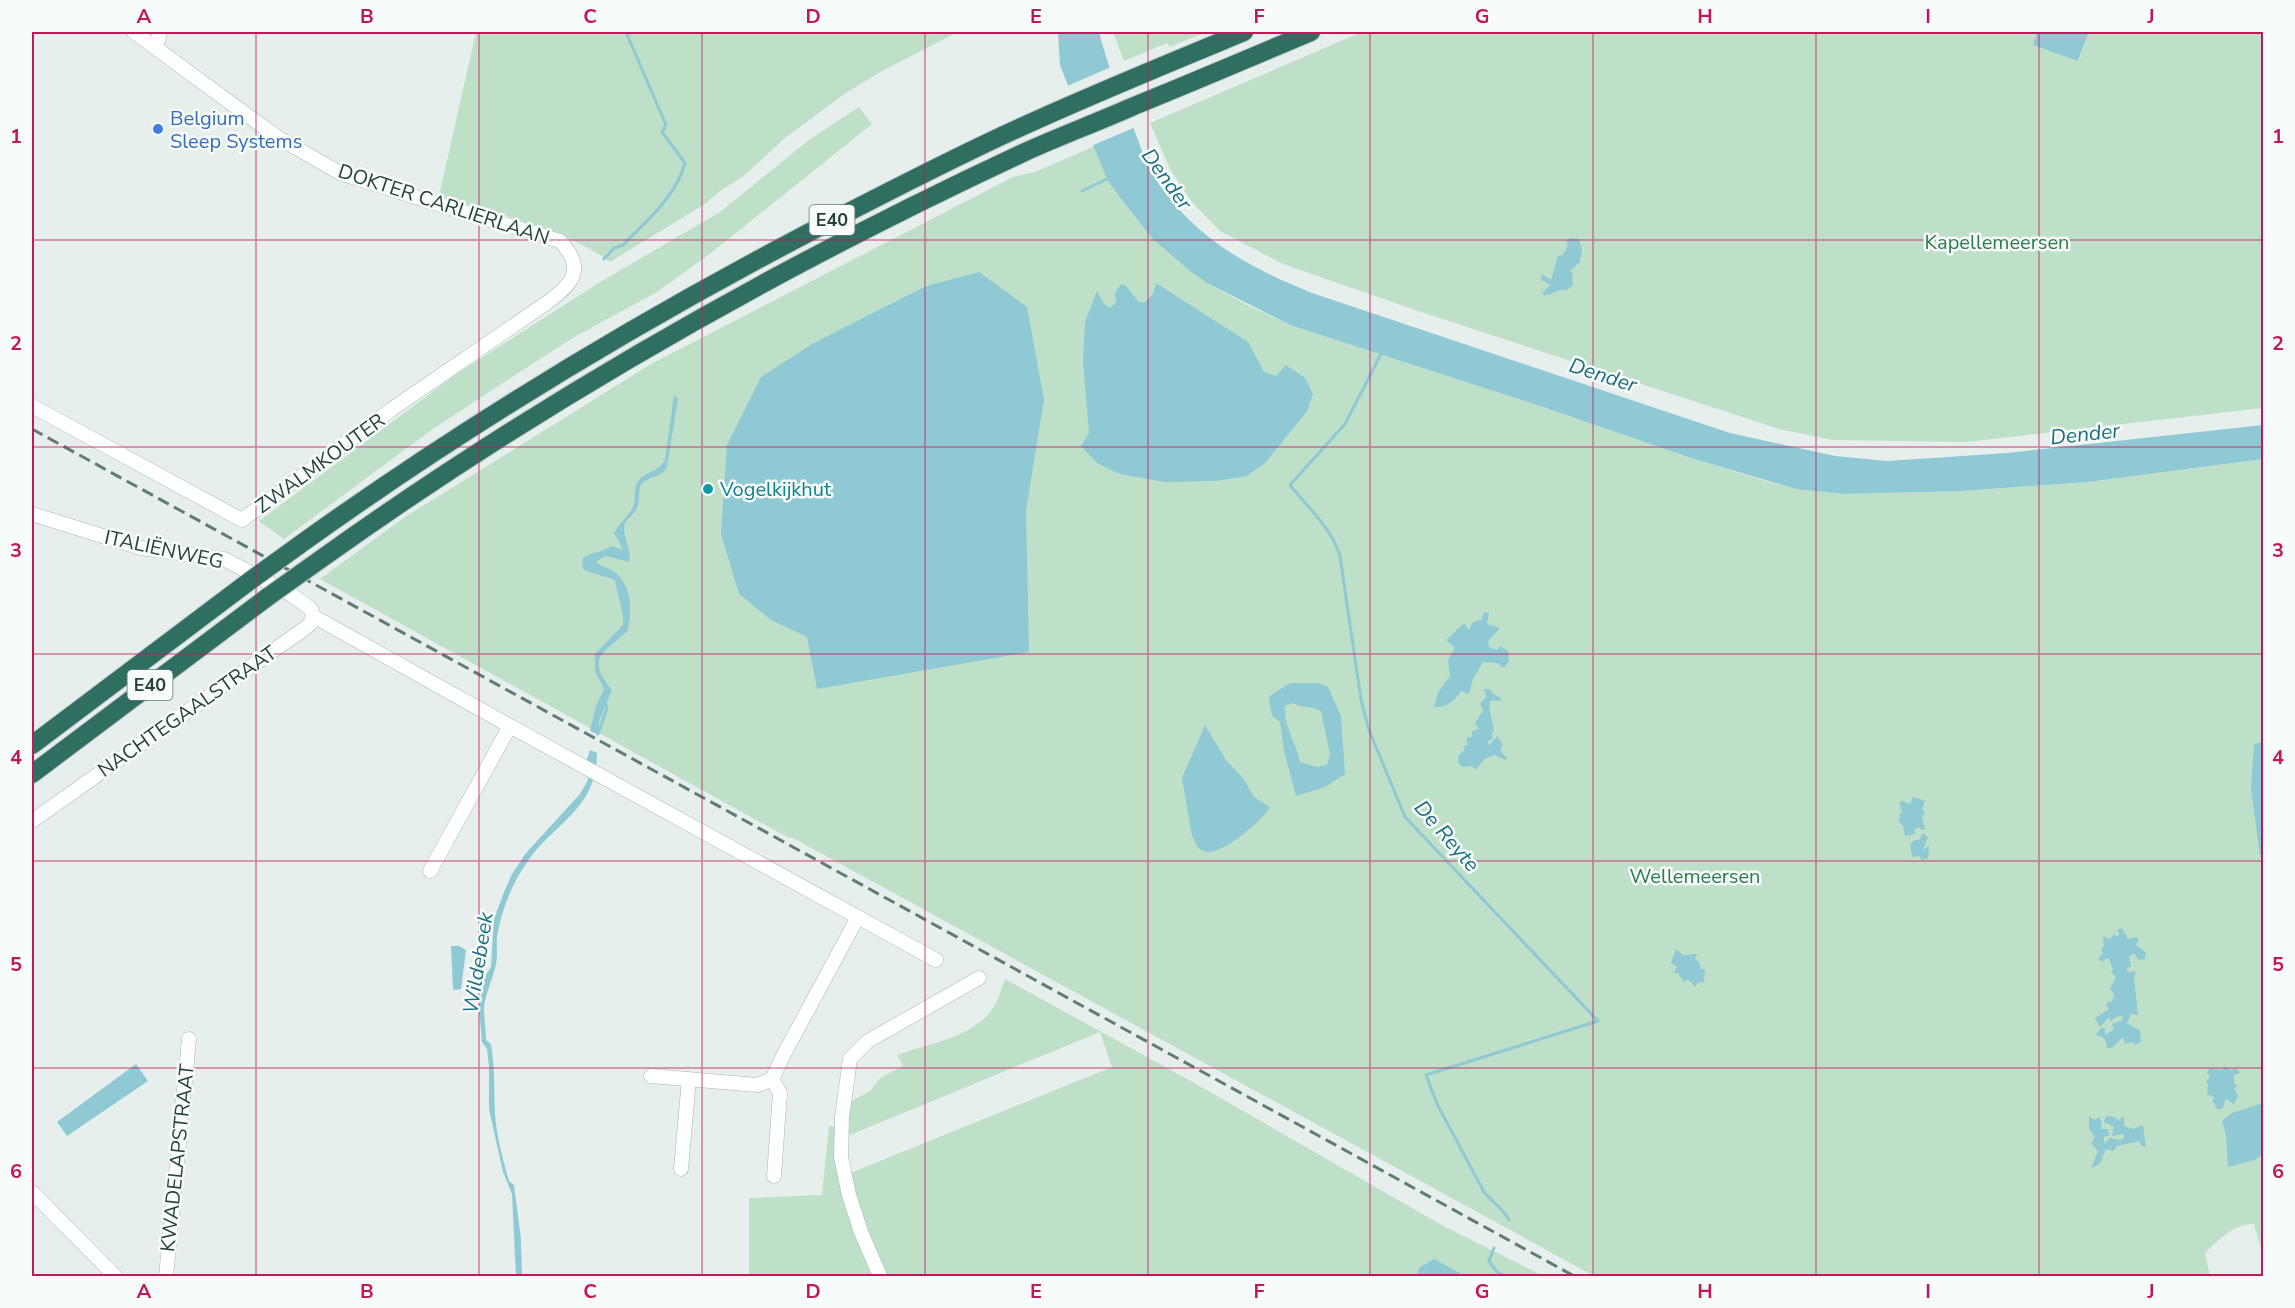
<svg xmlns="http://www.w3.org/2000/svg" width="2295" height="1308" viewBox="0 0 2295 1308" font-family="'Nunito Sans',sans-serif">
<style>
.green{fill:#bfe0c8}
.water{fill:#8ec9d4;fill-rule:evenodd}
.pier{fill:#e6efeb}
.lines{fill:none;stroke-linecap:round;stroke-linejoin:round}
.stream{stroke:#8ec9d4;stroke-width:3}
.minor-casing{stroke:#a8b8b2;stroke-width:15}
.highway-casing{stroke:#c2cac8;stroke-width:20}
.minor{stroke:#fff;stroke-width:14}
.highway{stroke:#2f6f62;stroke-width:18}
.rail{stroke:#5f7d75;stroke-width:3;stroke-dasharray:12 6;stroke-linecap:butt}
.highway-bridge-casing{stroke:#c2cac8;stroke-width:20;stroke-linecap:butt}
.highway-bridge{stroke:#2f6f62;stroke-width:18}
.grid{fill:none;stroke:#c2185b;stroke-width:1.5;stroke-opacity:0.55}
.shop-dot{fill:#3f7fe0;stroke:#f7fbf9;stroke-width:2}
.culture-dot{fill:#0f9aa8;stroke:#f7fbf9;stroke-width:2}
.labels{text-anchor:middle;stroke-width:5;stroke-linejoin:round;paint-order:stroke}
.shield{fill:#f7fbf9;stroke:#637a73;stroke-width:1.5}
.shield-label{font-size:18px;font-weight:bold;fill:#24423a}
.shop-label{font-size:20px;fill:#366cbe;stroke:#f7fbf9;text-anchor:start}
.street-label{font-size:20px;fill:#24423a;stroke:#f7fbf9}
.park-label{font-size:20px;fill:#2d7a4b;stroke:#f7fbf9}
.culture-label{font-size:20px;fill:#0d838f;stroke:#f7fbf9;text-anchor:start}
.water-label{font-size:21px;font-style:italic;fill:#1c6f80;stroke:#f7fbf9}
.neatline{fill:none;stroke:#c2185b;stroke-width:2}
.grid-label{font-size:20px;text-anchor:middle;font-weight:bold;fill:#c2185b}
</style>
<rect width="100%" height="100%" fill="#e6efeb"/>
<!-- green -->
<path class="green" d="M476 32H958L882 71 846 93 786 137 745 175 720 191 705 204 610 262C565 228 492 213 439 196Z
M1113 32H1206L1170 47 1167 43 1124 61Z
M1362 32H2037L2033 45 2079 61 2089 32H2263V408L1966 442 1833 440 1779 429 1418 311 1283 264 1220 231 1191 201 1170 169 1150 123Z
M859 107 872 124 711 253 657 292 576 336 512 377 430 431 284 539 259 521 458 373 597 284 720 212 809 140Z
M1095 146 1108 181 1190 271 1207 283 1249 306 1290 325 1540 406 1694 459 1766 481 1796 489 1844 494 1962 491 2088 482 2263 459V1256L2254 1224C2235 1223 2218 1240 2205 1253L2210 1276H1594L791 837 789 838 320 579 405 517 651 364 1013 177 1035 172Z
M1005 979 1189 1080 1447 1228 1543 1276H1460V1273L1419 1268 1417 1276H884L869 1242 848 1174 1112 1067 1100 1032 845 1137 848 1103 870 1091 880 1078 903 1066 897 1055C931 1043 979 1037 997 1001 1000 994 1002 986 1005 979Z
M829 1126 835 1127 837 1159 877 1276H749V1198L822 1195Z"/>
<!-- water -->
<path class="water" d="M1058 32H1099C1107 63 1118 92 1131 122 1138 139 1144 160 1154 176 1191 236 1249 268 1312 293L1730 433 1835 456 1887 461 1933 458 2007 453 2263 425V459L2088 482 1962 491 1844 494 1796 489 1694 459 1540 406 1290 325 1207 283 1190 271 1152 238 1122 200 1108 181 1067 83 1060 65Z
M2037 32H2089L2078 61 2033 45Z
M1571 238 1579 239 1582 250 1580 262 1570 271 1574 274 1572 276 1573 285 1567 290C1557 288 1553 295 1544 295L1542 293 1550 285 1541 280 1542 274 1551 280 1558 256 1563 255 1568 245 1566 241Z
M979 272 1027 307 1044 400 1026 510 1029 652 817 689 807 637 771 620 739 594 721 534 727 445 761 377 812 344 926 286Z
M1156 283 1248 342 1264 372 1276 376 1286 365 1305 378 1313 394 1307 411 1266 462 1247 476 1216 481 1164 482 1120 474 1097 463 1081 446 1089 433 1083 362 1085 322 1097 291 1104 304 1110 308 1116 302 1115 293 1121 284 1126 286 1139 302 1144 303 1153 294Z
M674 395 678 399 667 467C661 478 650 476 641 484 638 492 640 501 637 508 633 517 625 518 624 528 624 541 632 550 629 562L605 556 596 562C601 567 607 567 613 571 632 584 632 610 628 630 607 653 583 654 612 690L599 721V735L590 731 596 706 604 689 595 671V654L623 625C624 608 617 596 615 580L584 570C578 556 587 555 598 552 603 551 607 548 612 546L623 550 614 533C619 524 630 514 633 507 637 498 632 488 639 480 648 470 657 473 665 460Z
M1484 612 1489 613 1487 624 1500 628 1488 641 1489 647 1497 650 1500 646 1508 651 1509 661 1504 668 1497 663 1483 662 1473 679 1469 694 1461 691C1455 701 1446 708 1434 707L1438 692 1450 676 1448 660 1455 648 1446 640 1464 623 1469 630 1473 622 1481 620Z
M1290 683H1319L1328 687 1341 716 1345 774 1325 787 1296 796 1284 751 1280 722 1272 716 1269 699 1271 695ZM1293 703C1301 708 1312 706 1321 711L1330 754 1327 765 1317 767 1300 762C1296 744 1283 724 1285 706Z
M1484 689H1489L1493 694 1501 698 1500 701 1491 700 1489 706 1494 731 1492 732 1493 738 1487 742 1490 745 1497 736 1503 745 1500 750 1507 758 1505 760 1494 755 1485 759 1475 770 1472 766 1462 767 1458 762V756L1464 750 1465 745H1468L1466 738 1472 737V731L1479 729 1475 723 1483 711 1480 704 1486 697Z
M1205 725 1226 760 1243 778 1254 797 1270 807C1262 821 1225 852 1208 852 1205 852 1202 850 1199 849L1192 836 1182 778Z
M2263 742 2264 854 2260 855 2251 789 2254 744Z
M590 750 597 753C597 811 552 823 525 865 511 886 501 912 497 937 496 946 498 955 496 964 493 979 485 994 484 1008 484 1019 486 1030 486 1040L491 1044C495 1068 494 1091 495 1115 497 1138 503 1160 509 1181L514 1185 521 1239 522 1276H516L512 1194 503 1172 489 1109V1066L487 1049 482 1042 479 1007 485 976 491 967 494 919 504 892 512 874 526 853 580 794 588 780 587 759Z
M1913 797 1925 801 1922 809 1925 813 1922 817 1925 830H1922L1919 827 1914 830 1915 834 1905 836 1903 826 1898 820 1900 817 1899 814 1902 812 1899 802 1903 801 1910 804Z
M1923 833 1928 837 1923 850 1929 846 1928 858 1922 860 1919 856 1912 857 1910 845 1914 840H1919Z
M2122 928 2128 939 2137 937 2139 942 2135 944 2146 953 2145 959 2139 960 2134 954 2129 956 2131 966 2126 969 2130 972 2136 971 2134 977 2138 1015 2131 1014 2127 1023 2140 1031 2141 1041 2136 1045 2133 1042 2125 1044 2123 1037 2112 1048H2107C2106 1039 2104 1037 2096 1035L2101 1028H2105V1035L2114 1029 2112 1024 2123 1020 2122 1016 2116 1017 2110 1022 2109 1017 2100 1027 2095 1018 2109 1009 2106 1005 2108 1002H2112L2114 994 2110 989 2116 977 2111 972 2113 970 2109 959 2106 958 2103 962 2098 959 2103 953 2101 951 2104 945 2103 936 2110 939 2114 934 2118 937 2119 933 2117 930Z
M451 946H459L466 950 461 989 453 990Z
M1676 949 1683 955 1697 954 1695 959 1699 962 1701 969 1705 970 1704 982 1698 983 1695 987 1688 979 1684 982 1678 973H1673L1677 967 1671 963Z
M136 1064 148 1081 67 1136 57 1122Z
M2225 1067 2232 1070 2236 1068 2240 1073 2234 1075V1083L2238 1086 2234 1088 2238 1096 2234 1104 2226 1099 2222 1109H2217L2212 1100 2215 1098 2207 1094 2208 1084 2206 1082 2210 1077 2207 1073 2210 1068 2221 1070Z
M2263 1103V1154L2255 1160 2228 1167 2226 1135 2222 1121 2232 1113Z
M2089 1116 2095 1120 2099 1117 2102 1122 2101 1129H2108L2109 1135 2104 1137V1144L2110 1138 2121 1140 2124 1138 2123 1134 2112 1136 2114 1127 2107 1123 2105 1124 2104 1120 2107 1116 2117 1118 2118 1121 2124 1116V1126L2133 1129 2143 1125 2146 1147 2141 1146 2140 1141 2117 1146 2113 1151 2106 1149 2100 1164 2091 1168 2098 1151 2091 1143 2095 1137 2089 1129Z
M1434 1259 1460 1273V1276H1417L1419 1268Z"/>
<!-- pier -->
<path class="pier" d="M1111 67 1136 127 1091 146 1065 87Z"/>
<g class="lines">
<!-- stream -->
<path class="stream" d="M1082 191 1107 179
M604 259 614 248 623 245C647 220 676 197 685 163L662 132 666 125 626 32
M1381 354 1345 424 1290 485C1308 508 1331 527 1340 556L1361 700 1369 730 1405 817 1598 1021 1426 1075 1437 1104 1484 1192C1492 1202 1504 1209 1509 1220
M598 734 607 708 604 701
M1494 1248 1489 1261 1497 1272 1506 1276"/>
<!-- minor casing -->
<g class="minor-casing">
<path id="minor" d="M156 48 160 32
M32 406 242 520 392 409 545 304C572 285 587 269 560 241L463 212 340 173 277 137 134 32
M32 514 141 548 224 559 292 595 311 609 313 616 311 623 304 629 32 821
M313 616 510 726 430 871
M510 726 936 960
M651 1076 758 1085 772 1079 784 1054 858 917
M772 1079 780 1093 774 1176
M681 1169 689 1079
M32 1192 115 1276
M166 1276 189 1039
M880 1276 861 1232 849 1195 841 1157 842 1117 850 1059 868 1041 979 978"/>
</g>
<!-- highway casing -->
<g class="highway-casing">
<path id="highway" d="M298 546C469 423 647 316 835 219 896 188 957 156 1019 128 1093 94 1169 63 1244 32
M321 559C542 401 778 267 1025 152 1060 136 1098 122 1134 106 1193 82 1252 57 1311 32
M32 745 247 583
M32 774 269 596"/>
</g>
<!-- minor -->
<use href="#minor" class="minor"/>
<!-- highway -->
<use href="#highway" class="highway"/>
<!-- rail -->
<path class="rail" d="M32 429 1574 1276"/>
<!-- highway-bridge casing -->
<g class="highway-bridge-casing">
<path id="highway-bridge" d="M247 583 298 546
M269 596 321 559"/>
</g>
<!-- highway-bridge -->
<use href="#highway-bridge" class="highway-bridge"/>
</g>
<!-- grid -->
<path class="grid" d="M256 32V1276M479 32V1276M702 32V1276M925 32V1276M1148 32V1276M1370 32V1276M1593 32V1276M1816 32V1276M2039 32V1276M32 240H2264M32 447H2264M32 654H2264M32 861H2264M32 1068H2264"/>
<!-- markers -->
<circle class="shop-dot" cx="158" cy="129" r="6"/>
<circle class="culture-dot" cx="708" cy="489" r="6"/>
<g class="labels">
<!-- shield labels -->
<g class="shield">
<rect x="809.5" y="205" width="45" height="30" rx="4.5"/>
<rect x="127.5" y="670" width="45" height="30" rx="4.5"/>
</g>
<g class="shield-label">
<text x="832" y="226">E40</text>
<text x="150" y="691">E40</text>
</g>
<!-- shop labels -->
<g class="shop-label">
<text x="170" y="125">Belgium<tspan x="170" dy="23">Sleep Systems</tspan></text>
</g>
<!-- street labels -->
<g class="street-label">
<text transform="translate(444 204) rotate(18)" y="7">DOKTER CARLIERLAAN</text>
<text transform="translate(320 463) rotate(-36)" y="7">ZWALMKOUTER</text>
<text transform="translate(164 549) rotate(12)" y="7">ITALIËNWEG</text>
<text transform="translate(187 711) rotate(-35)" y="7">NACHTEGAALSTRAAT</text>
<text transform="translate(177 1158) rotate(-84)" y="7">KWADELAPSTRAAT</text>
</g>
<!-- park labels -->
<g class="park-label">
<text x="1997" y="249">Kapellemeersen</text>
<text x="1695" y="883">Wellemeersen</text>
</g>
<!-- culture labels -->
<g class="culture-label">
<text x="720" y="496">Vogelkijkhut</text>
</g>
<!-- water labels -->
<g class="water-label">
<text transform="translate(1167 179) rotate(54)" y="7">Dender</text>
<text transform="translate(1603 375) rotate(18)" y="7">Dender</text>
<text transform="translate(2085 434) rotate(-6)" y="7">Dender</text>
<text transform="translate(1447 836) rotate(49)" y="7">De Reyte</text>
<text transform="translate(478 963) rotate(-81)" y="7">Wildebeek</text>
</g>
</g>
<!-- border -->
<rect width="2295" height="1308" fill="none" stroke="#f7fbf9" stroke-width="66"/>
<rect x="33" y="33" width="2229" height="1242" class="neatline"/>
<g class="grid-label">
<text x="144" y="23">A</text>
<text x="367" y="23">B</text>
<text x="590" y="23">C</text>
<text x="813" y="23">D</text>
<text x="1036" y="23">E</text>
<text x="1259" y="23">F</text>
<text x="1482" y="23">G</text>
<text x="1705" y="23">H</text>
<text x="1928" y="23">I</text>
<text x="2151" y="23">J</text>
<text x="16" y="143">1</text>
<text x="2278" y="143">1</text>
<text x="16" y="350">2</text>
<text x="2278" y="350">2</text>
<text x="16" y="557">3</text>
<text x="2278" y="557">3</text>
<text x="16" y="764">4</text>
<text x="2278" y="764">4</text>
<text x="16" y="971">5</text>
<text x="2278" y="971">5</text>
<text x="16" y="1178">6</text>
<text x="2278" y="1178">6</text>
<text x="144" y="1298">A</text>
<text x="367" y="1298">B</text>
<text x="590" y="1298">C</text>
<text x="813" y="1298">D</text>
<text x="1036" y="1298">E</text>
<text x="1259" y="1298">F</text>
<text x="1482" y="1298">G</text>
<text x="1705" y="1298">H</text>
<text x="1928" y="1298">I</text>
<text x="2151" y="1298">J</text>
</g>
</svg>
